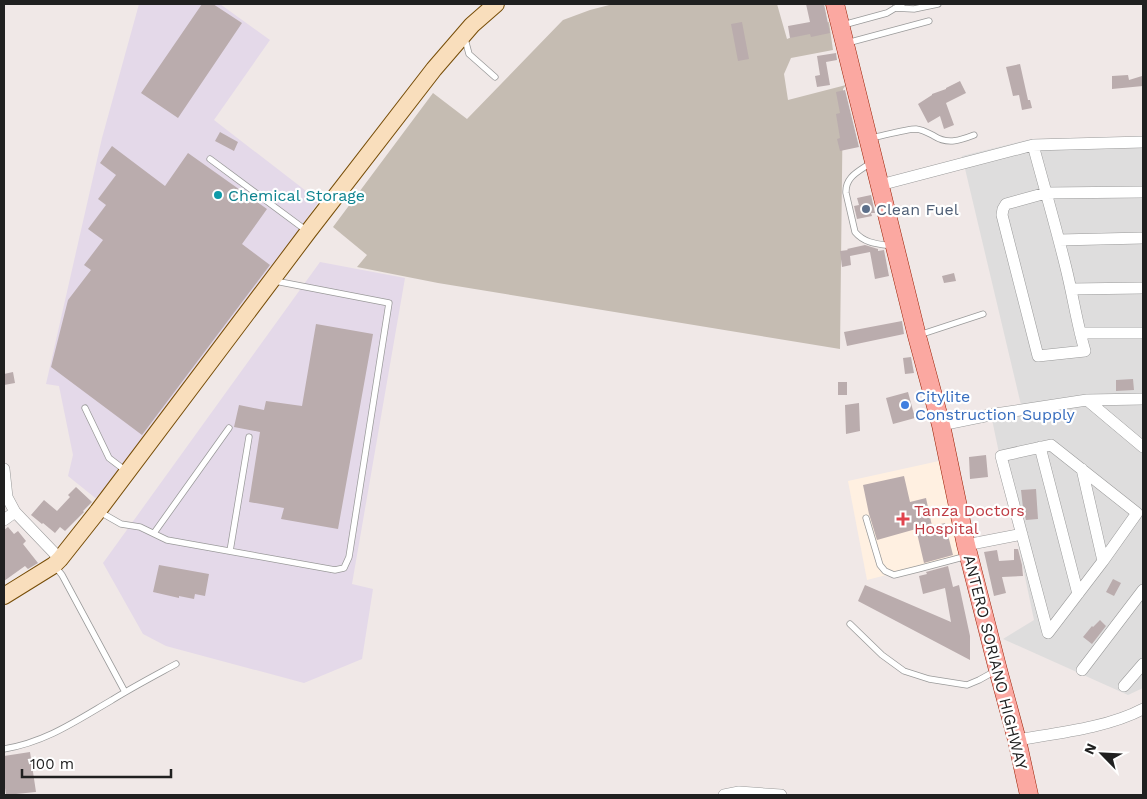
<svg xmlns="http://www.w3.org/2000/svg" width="1147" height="799" viewBox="0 0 1147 799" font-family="'Work Sans',sans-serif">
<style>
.residential{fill:#dedddd}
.industrial{fill:#e4d9e9}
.education{fill:#fff0e1}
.construction{fill:#c5bcb2}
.building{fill:#baacad}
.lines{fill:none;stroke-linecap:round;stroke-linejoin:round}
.lane-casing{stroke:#9a9a9a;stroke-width:7}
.street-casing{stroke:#9a9a9a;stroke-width:12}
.secondary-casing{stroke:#774d07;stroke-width:18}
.primary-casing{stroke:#991e02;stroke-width:19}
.lane{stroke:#fff;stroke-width:5.5}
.street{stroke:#fff;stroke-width:11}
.secondary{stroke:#f9debc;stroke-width:16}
.primary{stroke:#fba8a1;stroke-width:18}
.culture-dot{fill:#0f9aa8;stroke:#fff;stroke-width:2}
.service-dot{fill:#5c6f8a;stroke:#fff;stroke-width:2}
.shop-dot{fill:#3f7fe0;stroke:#fff;stroke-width:2}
.health-dot{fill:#e0444e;stroke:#fff;stroke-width:2}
.labels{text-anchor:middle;stroke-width:4.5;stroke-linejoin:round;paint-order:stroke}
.culture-label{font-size:16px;fill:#0d838f;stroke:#fff;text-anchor:start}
.service-label{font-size:16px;fill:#4e5e75;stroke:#fff;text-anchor:start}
.shop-label{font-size:16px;fill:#366cbe;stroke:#fff;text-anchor:start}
.health-label{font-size:16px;fill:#be3a42;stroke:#fff;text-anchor:start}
.street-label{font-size:16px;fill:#202020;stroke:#fff}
</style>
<rect width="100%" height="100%" fill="#f0e8e7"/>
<!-- residential -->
<path class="residential" d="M1143 137V688L1128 695 1003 639 1034 620 990 410 1021 405 962 156 1031 139Z"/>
<!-- industrial -->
<path class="industrial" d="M139 4H220L270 40 214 120 319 201 276 263 99 501 68 476 73 455 59 386 46 384 102 138Z
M320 262 405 278 352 584 373 589 362 659 304 683 166 646 143 634 103 563Z"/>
<!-- education -->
<path class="education" d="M939 461 960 556 867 580 848 481Z"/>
<!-- construction -->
<path class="construction" d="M613 4H777L787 39 829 22 833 50 791 58 784 74 788 100 846 85 843 89 840 349 438 283 357 267 367 255 333 227 433 93 467 119 563 20 590 10Z"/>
<!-- building -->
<path class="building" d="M202 4H213L242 23 178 118 141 93Z
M806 4H824L830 33 811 37 810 34 790 38 788 26 810 22Z
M742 22 749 59 738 61 731 24Z
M836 53 837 60 826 62 830 85 817 87 815 76 820 75 817 56Z
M1020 64 1028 100H1030L1032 108 1022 110 1019 95 1013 96 1006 67Z
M1128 75 1129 80 1142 76 1143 86 1112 89V76Z
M960 81 966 93 946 103 954 125 944 129 940 116 928 123 918 104 932 95V94L946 89V88Z
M845 90 859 147 840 151 837 139 840 138 836 114 840 113 836 92Z
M220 132 238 142 234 151 215 141Z
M112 146 165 186 188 153 267 209 242 244 270 265 142 435 51 367 68 300 91 270 84 265 103 240 88 229 106 205 98 199 116 175 100 163Z
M871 195 875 213H871L872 216 857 219 854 206 859 205 857 198Z
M865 245 878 249V251L884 250 889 276 875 279 870 252 850 256 851 265 842 267 840 251 848 250 847 249Z
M954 273 956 281 944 283 942 276Z
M902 321 904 334 847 346 844 332Z
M316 324 373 334 338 529 281 519 284 508 249 502 260 432 234 427 239 405 264 410 266 401 302 406Z
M911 357 914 373 905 374 903 358Z
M13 372 15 383 4 385V374Z
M1133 379 1134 390 1116 391V380Z
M838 382H847V395H838Z
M908 392 915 418 893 424 886 398Z
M859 403 860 431 846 434 845 405Z
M986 455 988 477 970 479 969 457Z
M904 476 910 502 926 498 932 526 945 523 953 555 924 563 916 529 877 540 870 517 869 514 863 485Z
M76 487 92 502 83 511 84 512 65 531 60 527 55 533 43 523 42 524 31 515 44 500 57 511 70 497 68 495Z
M1036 489 1038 519 1026 520 1023 508 1021 490Z
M8 527 14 534 18 531 26 541 23 544 38 563 28 569 25 566 4 581V530Z
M1014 549H1018L1022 565 1023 576 1002 577 1006 593 994 596 984 552 997 550 999 561 1014 560Z
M159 565 209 574 205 596 195 594 194 599 179 596V598L153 592Z
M948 566 953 587 959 585 970 636V660L858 601 865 585 951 622 945 588 923 594 919 576 927 574 926 572Z
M1113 579 1121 583 1114 596 1106 592Z
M1100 620 1106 626 1092 644 1083 637 1092 626 1093 627Z
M30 752 36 792 6 795 4 781V756Z"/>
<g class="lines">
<!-- lane casing -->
<g class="lane-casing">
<path id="lane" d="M895 8 914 9 938 4
M843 25 887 13 902 4
M465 39 469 54 495 77
M847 43 929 21
M871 138C882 136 906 129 916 129 924 130 928 133 934 136 948 145 961 140 974 135
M210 159 307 231
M872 162C860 171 845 176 846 193L855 232C865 244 879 244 893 246
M919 335 983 314
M85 408 109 458 126 471
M100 512 121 524 140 527 167 540 335 570 344 568 349 557 389 303 275 281
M866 518 880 565 885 571 894 575 918 569 967 556
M154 533 229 428
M230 551 249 437
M54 565 62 575 125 692
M850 624 882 655 904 671 929 679 967 685 979 680 997 670
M4 749C46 742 76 721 112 700 133 687 154 676 176 664"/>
</g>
<!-- street casing -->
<g class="street-casing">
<path id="street" d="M1033 145C1044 186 1056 227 1066 268 1073 296 1077 324 1085 351L1038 356 1002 215 1003 209 1006 204 1046 193 1143 192
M880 185 1033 145 1143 142
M1059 240 1143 238
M1071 289 1143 288
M1080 333H1143
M1087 400 1143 447
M941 425 995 414 1087 400 1143 399
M1051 445 1137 513 1103 561 1048 633 1001 456Z
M1040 447 1078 594
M4 469 7 497 15 512 60 559
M1082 469 1103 561
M4 520 15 512
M966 545 1022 534
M1082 670 1143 590
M1124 686 1143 664
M1017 740C1057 733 1107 728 1143 709
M724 795 739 792 781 795"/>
</g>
<!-- secondary casing -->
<g class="secondary-casing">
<path id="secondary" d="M4 596 54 565 60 559 98 511 308 232 434 69 472 25 496 4"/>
</g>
<!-- primary casing -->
<g class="primary-casing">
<path id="primary" d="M835 4 917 336 941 425 966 545 998 670 1017 740 1029 795"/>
</g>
<!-- lane -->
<use href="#lane" class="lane"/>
<!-- street -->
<use href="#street" class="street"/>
<!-- secondary -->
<use href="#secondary" class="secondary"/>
<!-- primary -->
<use href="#primary" class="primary"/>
</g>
<!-- markers -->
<circle class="culture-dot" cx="218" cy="195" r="5"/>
<circle class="service-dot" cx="866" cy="209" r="5"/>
<circle class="shop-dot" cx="905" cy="405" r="5"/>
<path class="health-dot" d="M900.5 511.5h5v5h5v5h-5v5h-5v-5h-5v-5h5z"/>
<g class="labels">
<!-- culture labels -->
<g class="culture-label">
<text x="228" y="201">Chemical Storage</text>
</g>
<!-- service labels -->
<g class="service-label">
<text x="876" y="215">Clean Fuel</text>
</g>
<!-- shop labels -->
<g class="shop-label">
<text x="915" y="402">Citylite<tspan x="915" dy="18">Construction Supply</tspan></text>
</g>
<!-- health labels -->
<g class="health-label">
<text x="914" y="516">Tanza Doctors<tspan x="914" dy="18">Hospital</tspan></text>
</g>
<!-- street labels -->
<g class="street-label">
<text transform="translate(996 662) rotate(76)" y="6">ANTERO SORIANO HIGHWAY</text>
</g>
</g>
<!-- border -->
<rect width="1147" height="799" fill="none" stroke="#202020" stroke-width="10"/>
<!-- north arrow -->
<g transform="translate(1102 754) rotate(294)" stroke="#ffffff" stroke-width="4" paint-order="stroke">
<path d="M0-4L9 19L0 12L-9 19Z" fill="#202020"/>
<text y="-8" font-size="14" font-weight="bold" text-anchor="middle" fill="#202020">N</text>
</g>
<!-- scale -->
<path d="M22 769v8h149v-8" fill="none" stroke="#202020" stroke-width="2.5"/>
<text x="30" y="769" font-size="15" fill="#202020" stroke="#ffffff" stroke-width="4" paint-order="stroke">100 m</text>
</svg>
